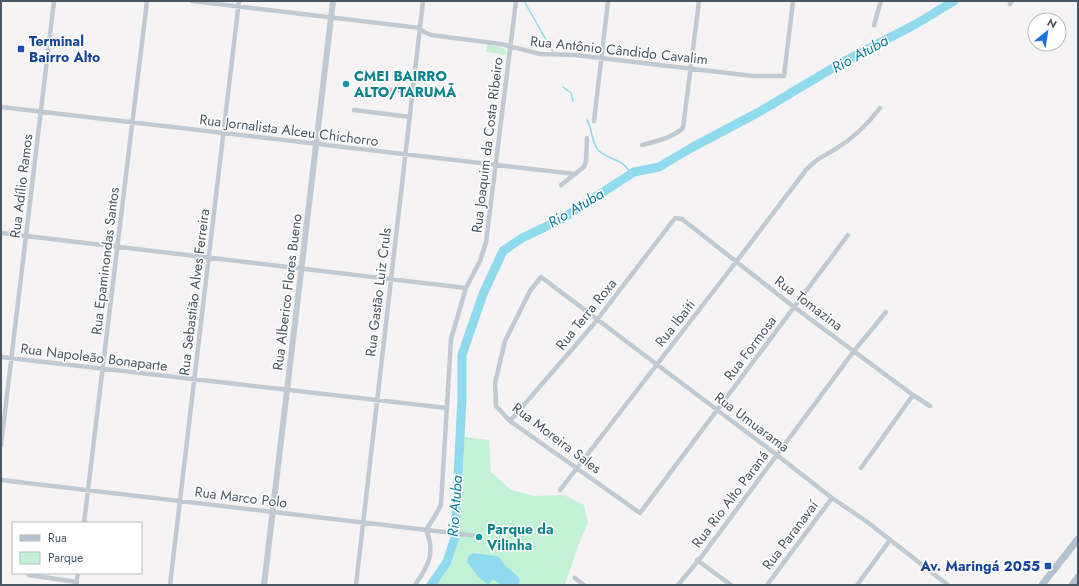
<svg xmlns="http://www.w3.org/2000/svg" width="1079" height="586" viewBox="0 0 1079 586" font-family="Jost,sans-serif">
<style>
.green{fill:#c3f1d5}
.water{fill:#90daee}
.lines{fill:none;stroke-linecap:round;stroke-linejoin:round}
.stream{stroke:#90daee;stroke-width:1.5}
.river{stroke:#90daee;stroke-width:9}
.minor{stroke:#c1cad2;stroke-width:4.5}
.tertiary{stroke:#c1cad2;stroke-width:6}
.primary{stroke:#b3c2d1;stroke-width:7}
.transit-dot{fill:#1a4fb4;stroke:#fff;stroke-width:1.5}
.culture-dot{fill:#0f9aa8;stroke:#fff;stroke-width:1.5}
.labels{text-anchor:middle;stroke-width:3;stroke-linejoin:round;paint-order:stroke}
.transit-label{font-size:14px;font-weight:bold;fill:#164399;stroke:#fff;text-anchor:start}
.street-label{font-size:14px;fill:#4a5661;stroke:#fff}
.culture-label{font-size:14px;font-weight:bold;fill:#0d838f;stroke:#fff;text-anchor:start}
.water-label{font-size:15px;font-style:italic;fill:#0c7c9b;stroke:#fff}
</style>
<rect width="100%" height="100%" fill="#f5f3f3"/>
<!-- green -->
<path class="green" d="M487 45C495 46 505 45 507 54L502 55 501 54 486 52Z
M464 437 489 440 491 472 511 490 535 496 564 495 584 505 588 523 578 546 565 584 562 585H436L453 561 459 532 463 487Z"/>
<!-- water -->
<path class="water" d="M473 553 496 556 500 558C504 568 514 570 520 580L518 585C513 585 506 586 501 584 498 583 496 580 492 580L488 585 478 576 467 562 468 557Z"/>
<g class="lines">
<!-- stream -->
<path class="stream" d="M524 1 553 52
M563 87 571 93 573 101
M587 120C593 130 591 142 598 150 605 157 616 159 623 164 627 167 629 171 631 174"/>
<!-- river -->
<path class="river" d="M431 585 447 562 455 537 462 398V355L483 294 503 251 522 238 560 220 634 172 659 167 691 148 759 112 843 62 916 24 954 1"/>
<!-- minor -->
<path class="minor" d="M192 1 420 28 424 32 431 35 501 44 540 54 575 55 753 76H784L793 1
M1010 4 1012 1
M874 25 881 1
M372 88 412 92
M1 107 575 174
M354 110 410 117
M594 121 608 1
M642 145C657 141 672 138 683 128L699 1
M561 185 584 167 586 161 587 138
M1 233 466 288
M848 235C779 328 709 420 640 513L510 421 496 406 495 383 505 341 530 291 541 277 777 455 832 498 866 521 948 585
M1 357 447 408
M510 421 593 325 675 218 682 219 794 307 913 395 930 406
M1 445 54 1
M861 468 913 395
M1 480 478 536
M560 490 736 262 806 170C817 158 821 158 834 150 851 140 868 124 880 108
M84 523 147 1
M697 560 731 585
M29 575 77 582
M575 578 584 585
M76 585 78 573
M170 585 239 1
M356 585 423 1
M415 585C428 567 436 552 426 530L438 511 441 504 451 339 466 288 480 261 486 242 516 1
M678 585 702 556 854 351 886 312
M767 585 832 498
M857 585 890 540"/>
<!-- tertiary -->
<path class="tertiary" d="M264 585 333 1"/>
<!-- primary -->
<path class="primary" d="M1042 585 1078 539
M1072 585 1078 577"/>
</g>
<!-- markers -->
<g class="transit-dot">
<rect x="17" y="45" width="8" height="8" rx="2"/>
<rect x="1044" y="562" width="8" height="8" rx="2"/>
</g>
<g class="culture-dot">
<circle cx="346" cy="84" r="4"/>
<circle cx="479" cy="537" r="4"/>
</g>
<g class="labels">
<!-- transit labels -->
<g class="transit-label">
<text x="29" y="46">Terminal<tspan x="29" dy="16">Bairro Alto</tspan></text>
<text x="1040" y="571" text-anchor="end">Av. Maringá 2055</text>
</g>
<!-- street labels -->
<g class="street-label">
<text transform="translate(619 50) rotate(6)" y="5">Rua Antônio Cândido Cavalim</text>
<text transform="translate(289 130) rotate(7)" y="5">Rua Jornalista Alceu Chichorro</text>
<text transform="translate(487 145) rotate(-83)" y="5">Rua Joaquim da Costa Ribeiro</text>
<text transform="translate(21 186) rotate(-83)" y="5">Rua Adílio Ramos</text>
<text transform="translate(105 261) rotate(-83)" y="5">Rua Epaminondas Santos</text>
<text transform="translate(194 292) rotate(-83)" y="5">Rua Sebastião Alves Ferreira</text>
<text transform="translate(287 292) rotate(-83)" y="5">Rua Alberico Flores Bueno</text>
<text transform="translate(378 292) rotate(-83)" y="5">Rua Gastão Luiz Cruls</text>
<text transform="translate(809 303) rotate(37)" y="5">Rua Tomazina</text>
<text transform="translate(586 314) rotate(-51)" y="5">Rua Terra Roxa</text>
<text transform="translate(675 323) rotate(-52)" y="5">Rua Ibaiti</text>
<text transform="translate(750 348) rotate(-53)" y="5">Rua Formosa</text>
<text transform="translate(94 357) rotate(7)" y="5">Rua Napoleão Bonaparte</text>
<text transform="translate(752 422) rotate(37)" y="5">Rua Umuarama</text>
<text transform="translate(557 438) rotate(37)" y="5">Rua Moreira Sales</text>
<text transform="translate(241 497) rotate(7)" y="5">Rua Marco Polo</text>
<text transform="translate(730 499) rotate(-53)" y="5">Rua Rio Alto Paraná</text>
<text transform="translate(790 535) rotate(-53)" y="5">Rua Paranavaí</text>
</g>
<!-- culture labels -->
<g class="culture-label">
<text x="354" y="81">CMEI BAIRRO<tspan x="354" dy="16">ALTO/TARUMÃ</tspan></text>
<text x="487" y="534">Parque da<tspan x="487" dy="16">Vilinha</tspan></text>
</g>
<!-- water labels -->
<g class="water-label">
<text transform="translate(860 54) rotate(-29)" y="5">Rio Atuba</text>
<text transform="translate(576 208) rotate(-31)" y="5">Rio Atuba</text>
<text transform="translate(455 506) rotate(-86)" y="5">Rio Atuba</text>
</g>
</g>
<!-- border -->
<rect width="1079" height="586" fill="none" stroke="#4a5661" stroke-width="4"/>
<!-- legend -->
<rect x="12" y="522" width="130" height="52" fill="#ffffff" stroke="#b7bbc0"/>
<rect x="20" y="535" width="20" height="6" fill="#b3c2d1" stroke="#b7bbc0"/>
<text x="48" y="542" font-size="12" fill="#4a5661">Rua</text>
<rect x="20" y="552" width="20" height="12" fill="#c3f1d5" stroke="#b7bbc0"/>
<text x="48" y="562" font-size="12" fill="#4a5661">Parque</text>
<!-- north arrow -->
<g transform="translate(1047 32) rotate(30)"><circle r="19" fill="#ffffff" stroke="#b7bbc0"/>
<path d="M0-3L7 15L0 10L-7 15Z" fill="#1a73e8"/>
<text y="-6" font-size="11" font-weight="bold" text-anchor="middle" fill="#4a5661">N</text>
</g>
</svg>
